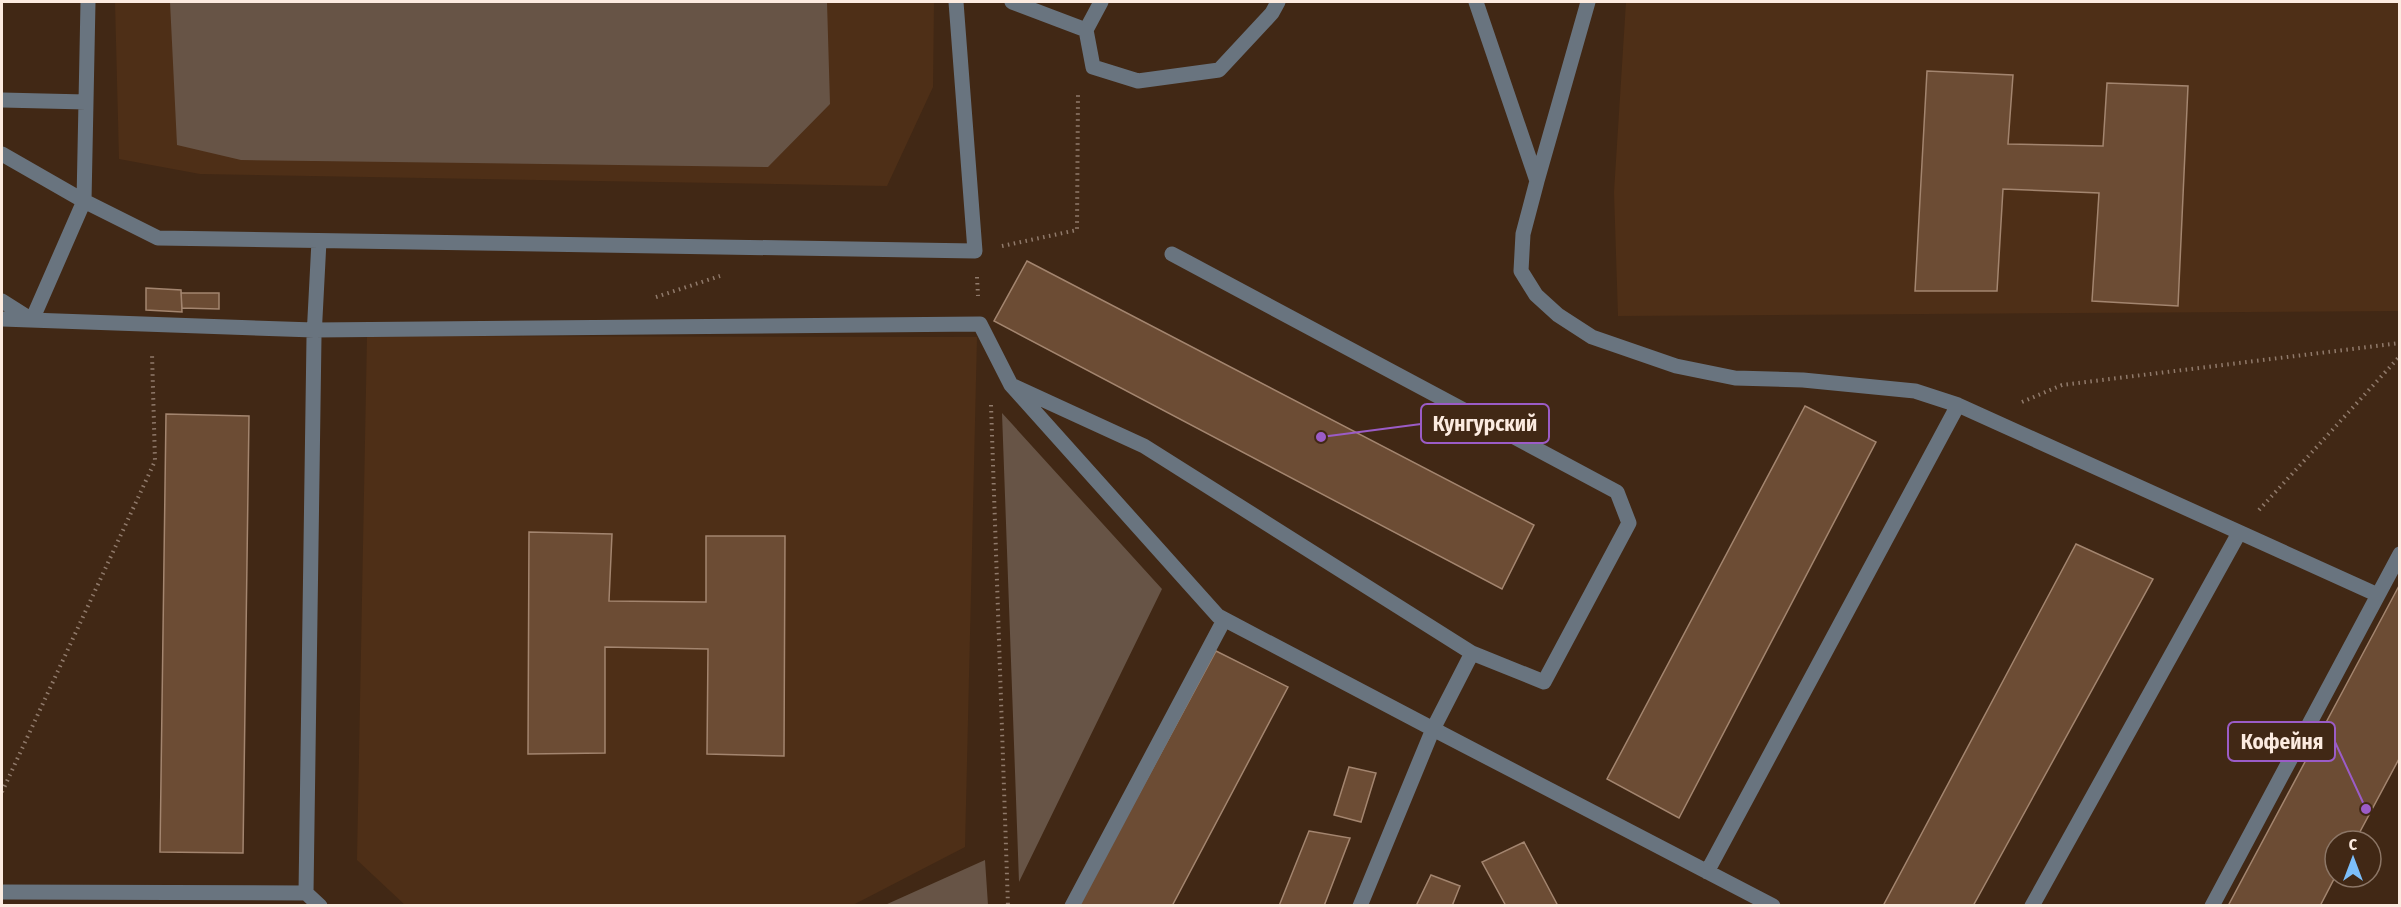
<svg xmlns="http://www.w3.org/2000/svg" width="2401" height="907" viewBox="0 0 2401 907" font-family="'Fira Sans Condensed',sans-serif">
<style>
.built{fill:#4e2f17}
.green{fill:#675446}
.building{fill:#6c4c34;stroke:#a3856f;stroke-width:1.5}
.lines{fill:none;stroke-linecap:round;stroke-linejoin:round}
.path{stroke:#907a6b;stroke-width:4;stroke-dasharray:1.5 4.5;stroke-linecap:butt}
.minor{stroke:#69747f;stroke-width:15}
.leader{fill:none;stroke:#9b5cc7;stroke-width:2}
.callout-dot{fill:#9b5cc7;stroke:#412815;stroke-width:2}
.callout{fill:#412815;stroke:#9b5cc7;stroke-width:2}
.callout-label{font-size:21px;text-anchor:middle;font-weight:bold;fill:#fcebe0}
</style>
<rect width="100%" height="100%" fill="#412815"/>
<!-- built -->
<path class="built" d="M115 2H934L933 87 887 186 200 174 119 159Z
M1626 2H2399V311L1618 316 1614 192Z
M367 336 977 337 965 847 851 906 405 905 357 860Z"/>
<!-- green -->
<path class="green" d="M170 2H827L830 104 768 167 241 160 177 145Z
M1002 413 1162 589 1019 882Z
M985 860 988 905H885Z"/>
<!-- building -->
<path class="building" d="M1927 71 2013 75 2008 144 2103 146 2107 83 2188 86 2178 306 2092 301 2099 193 2003 189 1997 291H1915Z
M1027 261 1534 525 1502 589 994 321Z
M146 288 181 290 182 312 146 310Z
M181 293H219V309L182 308Z
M1805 406 1876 442 1679 818 1607 779Z
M166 414 249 416 243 853 160 852Z
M529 532 612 534 609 601 706 602V536H785L784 756 707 754 708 649 605 647V753L528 754Z
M2076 544 2153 579 1973 906H1883Z
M2400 584V757L2355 841H2335V877L2320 906H2228Z
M1216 651 1288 687 1172 906H1078Z
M1349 767 1376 773 1361 822 1334 815Z
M1309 831 1350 838 1324 906H1279Z
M1524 842 1558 906H1506L1482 862Z
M1431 875 1460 886 1452 906H1416Z"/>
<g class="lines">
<!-- path -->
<path class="path" d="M1002 246 1077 230 1078 92
M977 277 978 296
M656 297 720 276
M2022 402 2062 385 2400 343
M991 405 1008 906
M2259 510 2400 356
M2 792 155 461 152 353"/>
<!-- minor -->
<path class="minor" d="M88 2 84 201 158 238 975 251 956 2
M1012 2 1086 30
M1101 2 1086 30 1093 67 1138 81 1219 70 1272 13 1278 2
M1476 2 1537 181 1523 234 1521 271 1536 295 1558 315 1592 337 1676 366 1735 378 1803 380 1915 391 1958 405
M2 100 86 102
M2 154 84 201 32 320 2 301
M1537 181 1588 2
M1172 254 1617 492 1629 523 1544 682 1472 653
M2 319 314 330 980 324 1011 385 1218 616 1433 729 1472 653 1144 446 1011 385
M1707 872 1958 405 2378 595
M2 892 306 893 320 906
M306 893 314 337 319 241
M1072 906 1224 620
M1360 906 1433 729 1773 906
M2032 906 2239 533
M2212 906 2400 554"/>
</g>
<!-- callouts -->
<path class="leader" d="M1321 437L1421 424M2366 809L2335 742"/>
<g class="callout-dot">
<circle cx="1321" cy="437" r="6"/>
<circle cx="2366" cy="809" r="6"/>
</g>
<g class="callout">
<rect x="1421" y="404" width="128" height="39" rx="6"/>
<rect x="2228" y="722" width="107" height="39" rx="6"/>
</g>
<g class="callout-label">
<text x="1485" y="431">Кунгурский</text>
<text x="2282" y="749">Кофейня</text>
</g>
<!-- border -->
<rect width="2401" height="907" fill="none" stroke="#fcebe0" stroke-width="6"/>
<!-- north arrow -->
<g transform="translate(2353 859)"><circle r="28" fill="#412815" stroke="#8c7666" stroke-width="1.5"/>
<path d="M0-4.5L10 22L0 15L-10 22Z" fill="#7cbef9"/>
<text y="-9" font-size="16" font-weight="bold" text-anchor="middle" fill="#fcebe0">С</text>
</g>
</svg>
